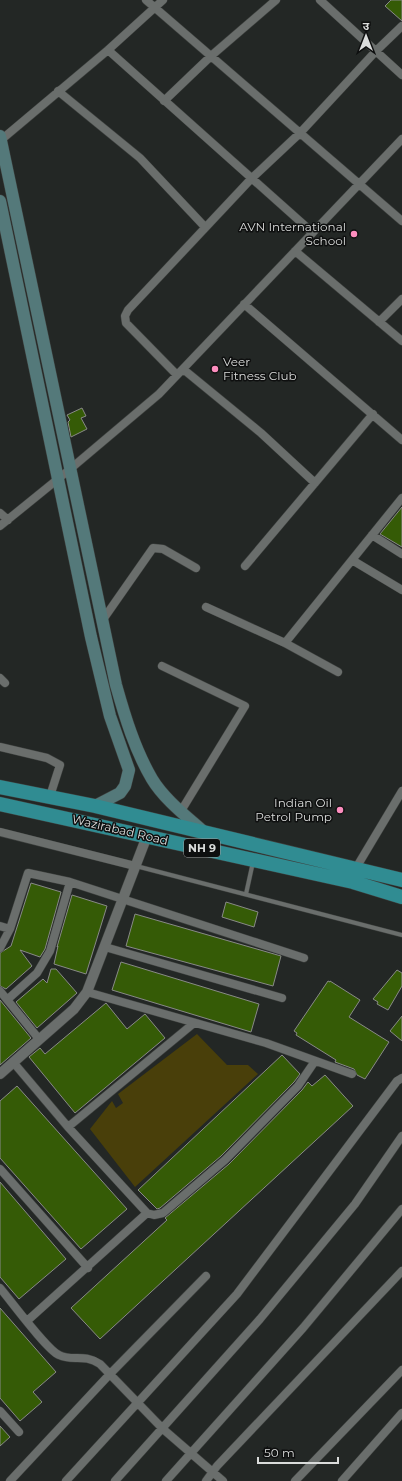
<svg xmlns="http://www.w3.org/2000/svg" width="402" height="1481" viewBox="0 0 402 1481" font-family="Montserrat,'Noto Sans Devanagari',sans-serif">
<style>
.green{fill:#493f0a}
.building{fill:#355b06;stroke:#888a87}
.lines{fill:none;stroke-linecap:round;stroke-linejoin:round}
.service-casing{stroke:#3e413f;stroke-width:5}
.minor-casing{stroke:#3e413f;stroke-width:9}
.tertiary-casing{stroke:#3e413f;stroke-width:11}
.secondary-casing{stroke:#3e413f;stroke-width:13}
.trunk-casing{stroke:#3e413f;stroke-width:15}
.service{stroke:#6a6e6c;stroke-width:4}
.minor{stroke:#6a6e6c;stroke-width:8}
.tertiary{stroke:#6a6e6c;stroke-width:10}
.secondary{stroke:#54797a;stroke-width:12}
.trunk{stroke:#308c92;stroke-width:14}
.poi-dot{fill:#fd8ebf;stroke:#0e0f0f;stroke-width:1.5}
.labels{text-anchor:middle;stroke-width:3;stroke-linejoin:round;paint-order:stroke}
.shield{fill:#0e0f0f;stroke:#9d9e9e;stroke-width:1}
.shield-label{font-size:11px;font-weight:bold;fill:#dadcdb}
.poi-label{font-size:12px;fill:#dadcdb;stroke:#0e0f0f;text-anchor:end}
.street-label{font-size:12px;fill:#dadcdb;stroke:#0e0f0f}
</style>
<rect width="100%" height="100%" fill="#232725"/>
<!-- green -->
<path class="green" d="M197 1034 227 1065H248L258 1074 135 1187 90 1129 112 1101 116 1108 123 1103 118 1094Z"/>
<!-- building -->
<path class="building" d="M391 0H402V21L385 6Z
M82 408 86 416 81 418 87 429 71 437 68 422 70 420 67 415Z
M402 507V547L380 534Z
M31 883 61 892 45 949 40 957 20 950 32 966 6 989 0 986V953L11 946Z
M72 895 107 906 86 974 54 964 58 946 57 947Z
M226 902 258 912 254 927 222 917Z
M135 914 281 956 273 986 126 946Z
M121 962 259 1004 251 1032 112 990Z
M51 969H56L77 993 37 1028 16 1002 43 979 47 983Z
M397 970 402 973V986L388 1010 377 1004 378 1002 373 999Z
M328 981 330 982V981L360 1000 349 1017 389 1042 365 1079 357 1075 354 1069 335 1062 336 1060 296 1035 297 1033 294 1031Z
M0 1000 31 1038 0 1065Z
M106 1003 127 1029 145 1014 165 1038 75 1113 29 1057 40 1048 45 1054Z
M402 1016V1041L390 1031Z
M282 1055 300 1074 294 1082 221 1156 160 1208 157 1209 138 1190Z
M325 1075 353 1106 100 1339 71 1308 167 1220 165 1218 229 1164 302 1090 308 1082 312 1086Z
M17 1086 127 1209 81 1249 0 1158V1101Z
M0 1182 66 1259 19 1299 0 1277Z
M0 1308 56 1372 33 1392 42 1402 20 1421 0 1398Z
M0 1426 10 1437 0 1446Z"/>
<g class="lines">
<!-- service casing -->
<g class="service-casing">
<path id="service" d="M136 866 402 935
M246 894 253 862"/>
</g>
<!-- minor casing -->
<g class="minor-casing">
<path id="minor" d="M146 0 402 221
M320 0 402 75
M108 50 312 232
M58 91 140 158 205 227
M164 101 211 56 276 0
M1 140 108 50 163 0
M295 251 402 341
M244 304 402 440
M379 322 402 299
M183 369 261 433 315 483
M177 375 126 323 125 316 128 310 251 179 300 133 376 51 402 26
M0 513 8 520
M0 526 69 470 159 394 402 139
M372 535 402 554
M352 560 402 590
M245 566 373 414
M206 607 285 643 338 672
M102 621 153 548 163 549 196 568
M285 643 402 498
M162 666 245 706 181 811
M0 678 5 683
M0 747 47 758 60 765 50 796
M0 832 135 866
M356 868 402 791
M0 926 10 929
M105 947 282 998
M0 948 10 929 28 873 70 882 304 958
M0 991 39 1039
M87 992 266 1043 352 1074
M8 999 37 973 50 951 70 882
M13 1062 68 1127 147 1213 154 1215 163 1213 225 1160 298 1086 315 1061
M68 1127 194 1023
M0 1169 88 1268
M0 1288C11 1301 47 1350 59 1355 73 1362 83 1353 100 1364L163 1429 223 1481
M27 1321 147 1213
M0 1411 19 1432
M10 1481 109 1375 206 1276
M66 1481 237 1294 397 1081 402 1078
M115 1481 260 1319 355 1204 402 1136
M166 1481 303 1328 402 1209
M206 1481 217 1466 402 1271
M295 1481 402 1370
M342 1481 402 1413"/>
</g>
<!-- tertiary casing -->
<g class="tertiary-casing">
<path id="tertiary" d="M0 1074 74 1009 87 992 147 836"/>
</g>
<!-- secondary casing -->
<g class="secondary-casing">
<path id="secondary" d="M0 136 116 685C125 717 135 750 152 779 164 799 186 816 204 832
M0 201 91 637 110 716 129 770 125 786 120 793 95 806"/>
</g>
<!-- trunk casing -->
<g class="trunk-casing">
<path id="trunk" d="M0 787 95 806 402 880
M0 804 353 882 402 897"/>
</g>
<!-- service -->
<use href="#service" class="service"/>
<!-- minor -->
<use href="#minor" class="minor"/>
<!-- tertiary -->
<use href="#tertiary" class="tertiary"/>
<!-- secondary -->
<use href="#secondary" class="secondary"/>
<!-- trunk -->
<use href="#trunk" class="trunk"/>
</g>
<!-- markers -->
<g class="poi-dot">
<circle cx="354" cy="234" r="4"/>
<circle cx="215" cy="369" r="4"/>
<circle cx="340" cy="810" r="4"/>
</g>
<g class="labels">
<!-- shield labels -->
<rect class="shield" x="184" y="839" width="36" height="18" rx="3"/>
<g class="shield-label">
<text x="202" y="852">NH 9</text>
</g>
<!-- poi labels -->
<g class="poi-label">
<text x="346" y="231">AVN International<tspan x="346" dy="14">School</tspan></text>
<text x="223" y="366" text-anchor="start">Veer<tspan x="223" dy="14">Fitness Club</tspan></text>
<text x="332" y="807">Indian Oil<tspan x="332" dy="14">Petrol Pump</tspan></text>
</g>
<!-- street labels -->
<g class="street-label">
<text transform="translate(120 830) rotate(13)" y="4">Wazirabad Road</text>
</g>
</g>
<!-- north arrow -->
<g transform="translate(366 36)" stroke="#0e0f0f" stroke-width="3" paint-order="stroke">
<path d="M0-3L7 15L0 10L-7 15Z" fill="#dadcdb"/>
<text y="-6" font-size="11" font-weight="bold" text-anchor="middle" fill="#dadcdb">उ</text>
</g>
<!-- scale -->
<path d="M258 1457v6h80v-6" fill="none" stroke="#dadcdb" stroke-width="2"/>
<text x="264" y="1457" font-size="12" fill="#dadcdb" stroke="#0e0f0f" stroke-width="3" paint-order="stroke">50 m</text>
</svg>
